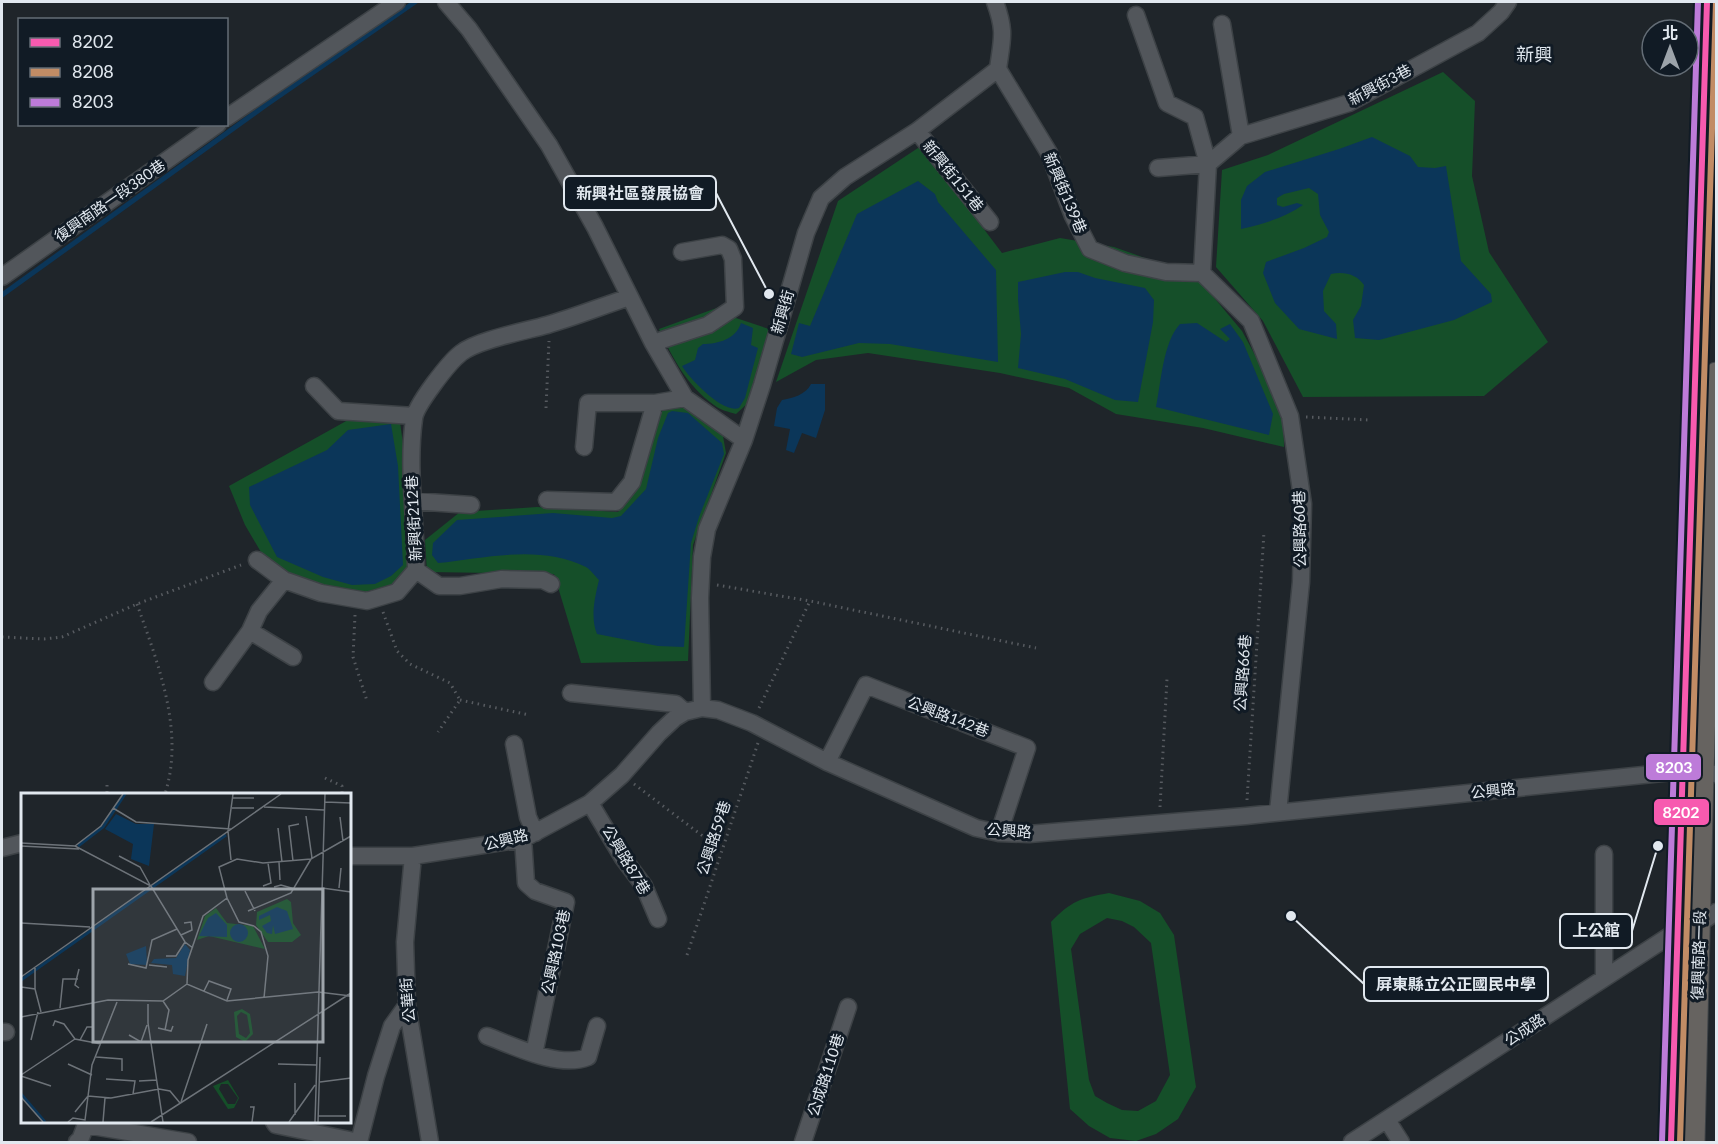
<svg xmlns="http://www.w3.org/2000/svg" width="1718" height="1144" viewBox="0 0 1718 1144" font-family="Lato,'Noto Sans TC',sans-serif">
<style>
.green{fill:#154f29;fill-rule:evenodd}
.water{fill:#0b3659}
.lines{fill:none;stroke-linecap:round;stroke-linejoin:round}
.stream{stroke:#0b3659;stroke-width:5}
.minor-casing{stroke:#3d4246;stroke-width:19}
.major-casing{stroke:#3d4246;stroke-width:23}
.path{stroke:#575b60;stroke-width:3;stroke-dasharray:1.5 4.5;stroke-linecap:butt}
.minor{stroke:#52565b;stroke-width:16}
.major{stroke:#666360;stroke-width:21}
.bus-1-casing{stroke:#111b25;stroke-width:10}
.bus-2-casing{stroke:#111b25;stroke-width:10}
.bus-3-casing{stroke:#111b25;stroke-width:10}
.bus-1{stroke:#f75aaf;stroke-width:6}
.bus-2{stroke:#c18c65;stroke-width:6}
.bus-3{stroke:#bd7bd9;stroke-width:6}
.labels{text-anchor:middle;stroke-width:6;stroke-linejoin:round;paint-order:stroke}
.street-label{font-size:15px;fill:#e1e8ef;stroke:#111b25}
.quarter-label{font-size:18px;fill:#e1e8ef;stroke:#111b25}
.inset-river{fill:none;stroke:#0b3659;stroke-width:3}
.inset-road{fill:none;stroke:#6d7379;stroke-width:1.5}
.view{fill:#9da4aa;fill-opacity:0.15;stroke:#9da4aa;stroke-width:3}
.inset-edge{fill:none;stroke:#e1e8ef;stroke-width:3}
.leader{fill:none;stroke:#e1e8ef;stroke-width:2}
.callout-dot{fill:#e1e8ef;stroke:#111b25;stroke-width:2}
.callout{fill:#111b25;stroke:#e1e8ef;stroke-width:2}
.callout-label{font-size:16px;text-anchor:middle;font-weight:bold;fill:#e1e8ef}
.line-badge{stroke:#111b25;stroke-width:2}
.badge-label{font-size:16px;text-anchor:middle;font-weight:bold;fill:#fff}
</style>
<rect width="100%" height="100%" fill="#1f252a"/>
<!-- green -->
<path class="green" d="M1443 72 1475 101 1472 176 1489 252 1548 342 1484 396 1303 397 1263 321 1216 267 1222 170 1268 155Z
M921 146 1002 253 1060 238 1114 247 1196 276 1242 331 1283 407 1284 447 1203 428 1116 414 1069 388 1000 373 868 353 816 360 776 382 838 201Z
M722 306 730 316 769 329 747 404 736 414C729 412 720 410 714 405 687 386 672 357 659 329Z
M663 407H684L723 436 726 453 693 545 688 661 581 663 554 574 427 572 425 540 460 512 537 507 618 512 641 483Z
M348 420 400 422 407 473 412 562 393 584 362 593 317 586 268 564 245 525 229 486Z
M1109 893 1140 901 1160 913 1174 935 1196 1087 1178 1119 1156 1134 1136 1141 1110 1138 1089 1126 1070 1109 1051 922C1071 901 1081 898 1109 893ZM1107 918 1122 921 1134 927 1151 943 1170 1075 1156 1101 1138 1111 1122 1110 1107 1103 1095 1096 1089 1080 1071 949 1080 934Z"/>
<!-- water -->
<path class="water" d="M1372 137 1410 156 1418 167 1435 168 1446 166 1461 261 1491 294 1492 302 1454 320 1379 340 1355 338 1353 320 1361 306 1364 285C1357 274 1343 271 1331 274L1323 291 1324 311 1336 324 1337 339 1299 329 1275 303 1263 273 1266 262 1304 248 1327 237 1329 232 1320 215 1318 194 1309 188 1284 194 1277 198V205L1283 207 1297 203 1303 205C1284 218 1263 224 1241 229V200L1247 186 1265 172 1339 149Z
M918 181 935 194 938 202 996 270 998 362 890 344 859 343 802 357 791 354 799 323 810 326 857 214Z
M1065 272H1078L1095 278 1145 288 1154 300 1153 322 1138 402 1115 400 1065 379 1018 368 1021 334 1018 299V282Z
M741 323 753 328 751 345 758 348 745 398 739 408C723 414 690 379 682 366L695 360 698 348 703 344C718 344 736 339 741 323Z
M1197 323 1226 342 1230 339 1220 329 1230 324 1243 342 1273 414 1269 435 1156 407C1161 383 1163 342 1180 324Z
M811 384H825V410L816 438 802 433 794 453 786 450 790 429 774 426 777 408 782 400C792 398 806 395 811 384Z
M672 411 688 413 722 443 724 454 699 517 691 543 684 647 658 646 597 634C590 617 595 597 599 580 595 576 591 570 586 567 540 544 485 558 438 563L432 555 433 543 457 520 553 513 612 518 621 516 646 489 658 438 668 413Z
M391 424 398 466 403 565 391 576 375 584 352 585 323 577 277 557 250 505 249 487 327 450 348 430Z"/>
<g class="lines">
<!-- stream -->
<path class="stream" d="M2 295 266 105 415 2"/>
<!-- minor casing -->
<g class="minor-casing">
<path id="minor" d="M446 2 469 29 549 145 595 227 653 343 685 398 744 440
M1136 15 1167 103 1195 117 1208 164 1202 273
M1222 24 1241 136
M998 69 1049 153 1073 216 1090 249 1125 263 1166 272 1202 273
M226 118 397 2
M917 131 990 222
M1158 168 1208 164 1241 136 1349 103 1478 33 1501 12 1508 2
M1202 273 1251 321 1290 416 1303 504 1301 582 1278 812
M2 277 218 124
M653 343 708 325 735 307 733 259 729 249 722 245 682 252
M314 386 338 411 414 416
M584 447 588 403H655
M547 500 616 502 632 482 655 403 685 398
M413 501 471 505
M257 560 284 580 321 593 367 601 397 592 416 570C416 520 407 469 414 419 415 406 449 362 461 353 477 340 526 331 547 325 575 317 602 306 630 297
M416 570 439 586H460L502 579 543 580 551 584
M250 631 293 657
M213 682 250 631 259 611 284 580
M571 693 676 704 685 712
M702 708 700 598 702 557 707 529 744 440 762 385 806 233 821 198 845 177 917 131 998 69C1002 39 1006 32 995 2
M514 744 528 817 535 833
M827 762 866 685 1027 748 999 833
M590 803 623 858 644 886 658 919
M523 839 526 883 535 891 566 902 534 1054
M2 848 22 843
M1604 854V978
M350 856H413L523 839 590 803 622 775 659 733 675 718 685 712 702 708 718 710 752 723 827 762 976 828 999 833 1029 834 1246 816 1682 771 1716 774
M413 856 405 942 407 1005 430 1142
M2 1032H6
M487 1036C514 1046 559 1069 588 1057L597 1026
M1387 1120 1401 1142
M274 1122 276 1125 359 1142 376 1076 392 1026 407 1005
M86 1125 188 1142
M77 1142 80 1140 87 1122
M803 1142 848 1007
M1352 1142 1677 931 1700 923 1716 912"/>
</g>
<!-- major casing -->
<g class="major-casing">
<path id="major" d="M1671 1142 1707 2
M1694 1142 1703 772 1716 373"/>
</g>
<!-- path -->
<path class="path" d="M546 408 549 341
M1306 417 1369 420
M717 585 810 601 1036 648
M137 604C158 664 185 731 165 794
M383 612 397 651 410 664 450 683 460 700 438 732
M355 615 353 657 367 701
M2 637 44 639 62 637 137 604 241 565
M460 700 529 715
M759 708 810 601
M325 778 342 786V794
M634 784 712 843
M107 785V794
M1247 800 1264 532
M1160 807 1167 679
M687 955 758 743"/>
<!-- minor -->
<use href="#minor" class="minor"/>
<!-- major -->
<use href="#major" class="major"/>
<!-- bus-1 casing -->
<g class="bus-1-casing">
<path id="bus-1" d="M1671 1142 1707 2"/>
</g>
<!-- bus-2 casing -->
<g class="bus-2-casing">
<path id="bus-2" d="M1680 1142 1716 2"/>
</g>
<!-- bus-3 casing -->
<g class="bus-3-casing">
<path id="bus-3" d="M1662 1142 1698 2"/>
</g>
<!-- bus-1 -->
<use href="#bus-1" class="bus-1"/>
<!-- bus-2 -->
<use href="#bus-2" class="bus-2"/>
<!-- bus-3 -->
<use href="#bus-3" class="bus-3"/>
</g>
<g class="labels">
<!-- street labels -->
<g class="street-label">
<text transform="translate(1380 85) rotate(-28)" y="5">新興街3巷</text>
<text transform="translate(953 176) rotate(51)" y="5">新興街151巷</text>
<text transform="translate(1065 193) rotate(67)" y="5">新興街139巷</text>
<text transform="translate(110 201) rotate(-35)" y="5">復興南路一段380巷</text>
<text transform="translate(783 312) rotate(-74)" y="5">新興街</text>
<text transform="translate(414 518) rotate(-93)" y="5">新興街212巷</text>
<text transform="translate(1300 529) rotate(-91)" y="5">公興路60巷</text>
<text transform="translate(1243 673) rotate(-86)" y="5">公興路66巷</text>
<text transform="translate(948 717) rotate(21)" y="5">公興路142巷</text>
<text transform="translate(1493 791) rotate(-6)" y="5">公興路</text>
<text transform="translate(1009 831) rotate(4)" y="5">公興路</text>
<text transform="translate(714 838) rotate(-72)" y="5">公興路59巷</text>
<text transform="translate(506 840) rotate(-14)" y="5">公興路</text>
<text transform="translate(626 860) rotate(59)" y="5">公興路87巷</text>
<text transform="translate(556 952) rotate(-78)" y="5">公興路103巷</text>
<text transform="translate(1699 955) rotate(-88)" y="5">復興南路一段</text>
<text transform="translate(408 1000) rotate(-95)" y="5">公華街</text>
<text transform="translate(1525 1030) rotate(-33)" y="5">公成路</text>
<text transform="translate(826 1075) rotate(-72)" y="5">公成路110巷</text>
</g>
<!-- quarter labels -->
<g class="quarter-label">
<text x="1534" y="61">新興</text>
</g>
</g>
<!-- overview -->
<g transform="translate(21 793)">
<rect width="330" height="330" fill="#1f252a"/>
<path d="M266 106 270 109 272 130 280 142 271 149H247L235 132 236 119ZM195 115 206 130 232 133 244 156 188 143 176 147 184 123ZM221 216 229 221 232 241 224 249 215 244 213 219ZM220 219 226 222 229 240 225 245 218 241 216 223ZM207 287 218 305 213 315 207 316 192 293ZM200 291H207L217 305 214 311H207L198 296Z" fill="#154f29" fill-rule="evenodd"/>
<path d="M95 21 115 31H133L128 73 110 66 112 51 84 36ZM256 114 266 118 272 136 254 141 252 132 251 141 246 140 241 133 250 128 249 122 238 127V123ZM195 120 206 132V144L178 143 187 125ZM209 140a9 9 0 1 1 18 0a9 9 0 1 1-18 0ZM164 151 169 157 164 183 152 181 151 172 130 170 133 166 155 165ZM125 153 126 172 109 171 105 161Z" fill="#0b3659"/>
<path class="inset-river" d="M57 53 82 34 104 1M0 187 205 42M0 301 24 329"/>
<path class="inset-road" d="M211 5H233M304 9 330 10M243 14 303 17M92 15 115 29 210 36M211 15H233M285 23 291 65M319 24 322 48M257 35 261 69M0 50 54 53 130 93 164 149 172 155M0 53 58 56M54 53 80 33 102 1M98 63 119 74 129 92M210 67 207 38 212 1M272 68 268 33 278 31M258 69 259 87M242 93 250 90 247 70M253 94 260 92 274 96M301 95 330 99M318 95 320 75M224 98 234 118M206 105 218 129 233 133M227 118 270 100 290 66M0 130 69 134M233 133 240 139 247 163 243 205M160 142 171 137 170 129 163 130M145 163H155L164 149M107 171 125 175 131 147 156 136M128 172 146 174M14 175V196M0 184 260 1M166 191 167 167 182 123 206 105 198 74 216 66 242 70 290 66 330 43M0 194 14 196 20 219M58 195 54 192 58 176M183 198 188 188 210 196 206 207M142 208 148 217 144 237M127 211V230L142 329M39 215 42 186H57M0 224 87 207 142 208 166 191 206 208 297 199 330 203M32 233 34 228 43 231 54 246 80 251M137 235 150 238 152 233M108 242 120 249 126 232M10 247 17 219M59 247 66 234H73M75 264 101 266V278M47 271 71 282M257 271 295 272M0 282 54 246M0 283 30 293M85 286 114 288 112 301M118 288 136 287M299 289 330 285M274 290V322M0 304 22 329M160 309 186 231M229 314H233L231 329M54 319 67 303 90 305 138 296 149 298 159 310M297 323H325M47 329 52 325 64 327 71 272 96 209M82 329 84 305M130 329 330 200M268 329 294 292M294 329 304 1M297 329 299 264"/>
<path class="view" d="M72 96H302V249H72Z"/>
<rect width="330" height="330" class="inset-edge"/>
</g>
<!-- callouts -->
<path class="leader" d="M769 294L716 193M1658 846L1632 931M1291 916L1364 984"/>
<g class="callout-dot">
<circle cx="769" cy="294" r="6"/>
<circle cx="1658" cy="846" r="6"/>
<circle cx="1291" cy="916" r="6"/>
</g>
<g class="callout">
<rect x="564" y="176" width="152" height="34" rx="6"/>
<rect x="1560" y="914" width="72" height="34" rx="6"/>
<rect x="1364" y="967" width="184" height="34" rx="6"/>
</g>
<g class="callout-label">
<text x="640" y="199">新興社區發展協會</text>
<text x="1596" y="936">上公館</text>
<text x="1456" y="990">屏東縣立公正國民中學</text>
</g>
<g class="line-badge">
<rect x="1645" y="753" width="57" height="28" rx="6" fill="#bd7bd9"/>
<rect x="1653" y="798" width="57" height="28" rx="6" fill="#f75aaf"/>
</g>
<g class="badge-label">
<text x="1674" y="773">8203</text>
<text x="1681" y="818">8202</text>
</g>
<!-- border -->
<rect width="1718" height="1144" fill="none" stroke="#e1e8ef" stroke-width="6"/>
<!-- legend -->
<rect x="18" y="18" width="210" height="108" fill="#111b25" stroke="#646d76" stroke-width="1.5"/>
<rect x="30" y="38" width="30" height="9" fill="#f75aaf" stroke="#646d76" stroke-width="1.5"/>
<text x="72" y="48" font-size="18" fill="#e1e8ef">8202</text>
<rect x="30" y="68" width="30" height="9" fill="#c18c65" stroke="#646d76" stroke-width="1.5"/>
<text x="72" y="78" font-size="18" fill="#e1e8ef">8208</text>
<rect x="30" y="98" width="30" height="9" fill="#bd7bd9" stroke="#646d76" stroke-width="1.5"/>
<text x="72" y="108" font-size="18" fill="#e1e8ef">8203</text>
<!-- north arrow -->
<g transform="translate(1670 48)"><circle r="28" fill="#111b25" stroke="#646d76" stroke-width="1.5"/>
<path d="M0-4.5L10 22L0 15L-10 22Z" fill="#9da4aa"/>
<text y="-9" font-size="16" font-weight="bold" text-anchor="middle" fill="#e1e8ef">北</text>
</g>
</svg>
